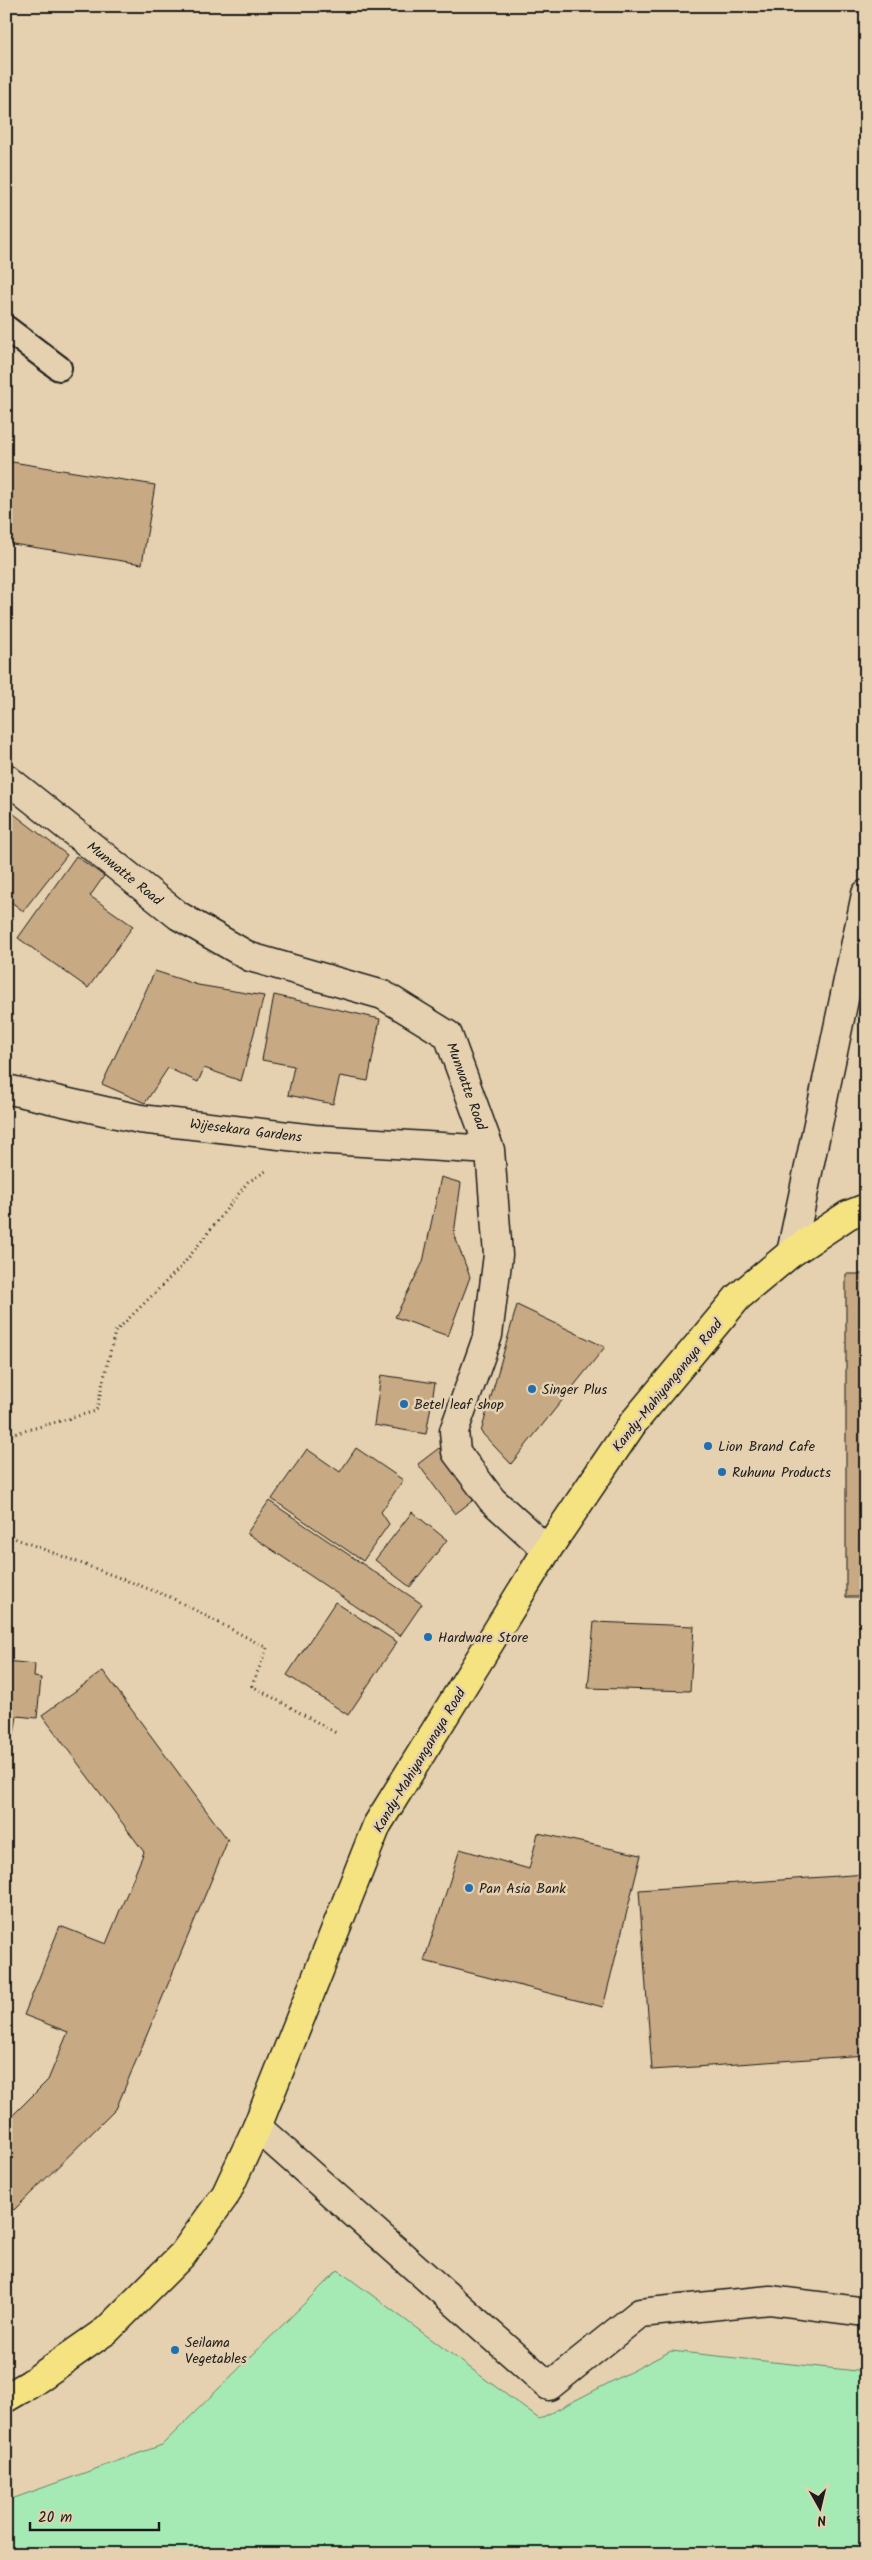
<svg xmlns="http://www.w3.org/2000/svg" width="872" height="2560" viewBox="0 0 872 2560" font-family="Kalam,sans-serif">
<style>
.green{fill:#a5eab5;stroke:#608368}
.building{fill:#c7a984;stroke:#1c1c1c}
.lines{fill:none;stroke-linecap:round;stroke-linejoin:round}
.service-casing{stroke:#1c1c1c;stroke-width:28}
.minor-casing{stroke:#1c1c1c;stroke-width:31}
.trunk-casing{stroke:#1c1c1c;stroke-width:31}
.path{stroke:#1c1c1c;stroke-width:3;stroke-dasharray:1 4;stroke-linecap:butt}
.service{stroke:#e5d1af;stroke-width:24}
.minor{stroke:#e5d1af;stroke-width:28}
.trunk{stroke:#f5e382;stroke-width:28}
.poi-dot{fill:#1f6fb2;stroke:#e5d1af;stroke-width:2}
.labels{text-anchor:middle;stroke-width:5;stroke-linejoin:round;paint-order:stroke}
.street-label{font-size:14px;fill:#1c1c1c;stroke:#e5d1af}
.poi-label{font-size:14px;fill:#1c1c1c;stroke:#e5d1af;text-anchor:start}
</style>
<rect width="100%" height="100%" fill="#e5d1af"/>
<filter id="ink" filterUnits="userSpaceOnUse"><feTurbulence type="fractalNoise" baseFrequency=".02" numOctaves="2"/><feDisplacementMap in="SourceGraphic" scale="10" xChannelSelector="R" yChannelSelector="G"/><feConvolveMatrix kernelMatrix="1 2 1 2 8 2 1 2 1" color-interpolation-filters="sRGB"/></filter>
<g filter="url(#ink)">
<!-- green -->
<path class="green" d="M338 2270 539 2419 671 2351 866 2372V2554H6V2501L162 2445Z"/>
<!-- building -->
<path class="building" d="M6 461 155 485 142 564 6 543Z
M10 811 67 855 23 911 6 898V816Z
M76 856 104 876 90 896 133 926 88 988 18 938Z
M155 971 198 985 264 996 241 1081 204 1068 198 1082 168 1068 145 1103 102 1084Z
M274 995 380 1019 368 1081 340 1076 333 1104 288 1095 294 1066 262 1060Z
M441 1177 461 1183 454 1234 470 1277 448 1336 395 1317 423 1262Z
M846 1274H866V1597H846Z
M517 1305 605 1347 511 1464 481 1432Z
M381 1375 435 1383 426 1434 374 1425Z
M356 1448 403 1480 381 1512 389 1524 363 1561 272 1499 307 1449 340 1472Z
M439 1448 476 1498 455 1514 418 1464Z
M269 1501 422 1604 400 1636 247 1533Z
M412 1512 447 1540 410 1587 375 1560Z
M335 1602 397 1642 348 1715 287 1675Z
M594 1622 694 1626 690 1691 588 1688Z
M6 1661 35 1664 34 1677 41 1678 37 1718 17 1716 14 1735H6Z
M103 1671 228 1840 116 2109 14 2210 6 2202V2116L9 2119 48 2080 68 2032 24 2015 60 1926 106 1944 144 1852 42 1715Z
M538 1833 641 1855 603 2007 424 1961 460 1849 529 1869Z
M866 1874V2055L652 2070 639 1890Z"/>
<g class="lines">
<!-- service casing -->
<g class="service-casing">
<path id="service" d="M6 328 59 368"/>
</g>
<!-- minor casing -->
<g class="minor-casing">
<path id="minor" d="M6 778 179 916 250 957 383 995 448 1035 490 1150 498 1255 488 1335 454 1431 456 1452 492 1500 547 1550
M6 1089 140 1119 314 1139 490 1150
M791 1253 866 894
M257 2127 549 2386 640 2313 770 2300 866 2312"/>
</g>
<!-- trunk casing -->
<g class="trunk-casing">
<path id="trunk" d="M6 2398 30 2384 107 2330 183 2254 226 2194 257 2127 377 1825 547 1550 633 1423 738 1297 791 1253 848 1215 866 1208"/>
</g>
<!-- path -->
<path class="path" d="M6 1436 96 1411 115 1332 181 1267 248 1182 266 1171
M6 1535 170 1597 267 1648 252 1686 338 1734"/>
<!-- service -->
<use href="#service" class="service"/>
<!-- minor -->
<use href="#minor" class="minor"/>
<!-- trunk -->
<use href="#trunk" class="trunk"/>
</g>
</g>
<!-- markers -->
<g class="poi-dot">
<circle cx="532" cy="1389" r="5"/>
<circle cx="404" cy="1404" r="5"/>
<circle cx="708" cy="1446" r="5"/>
<circle cx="722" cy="1472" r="5"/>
<circle cx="428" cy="1637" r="5"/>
<circle cx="469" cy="1888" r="5"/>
<circle cx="175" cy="2350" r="5"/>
</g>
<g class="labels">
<!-- street labels -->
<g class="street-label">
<text transform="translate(125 873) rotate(39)" y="5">Munwatte Road</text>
<text transform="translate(467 1086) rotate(70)" y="5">Munwatte Road</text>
<text transform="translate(246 1130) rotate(7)" y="5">Wijesekara Gardens</text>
<text transform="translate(667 1385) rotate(-51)" y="5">Kandy-Mahiyanganaya Road</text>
<text transform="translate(419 1760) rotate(-59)" y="5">Kandy-Mahiyanganaya Road</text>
</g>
<!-- poi labels -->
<g class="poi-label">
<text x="542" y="1394">Singer Plus</text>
<text x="414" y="1409">Betel leaf shop</text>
<text x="718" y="1451">Lion Brand Cafe</text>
<text x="732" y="1477">Ruhunu Products</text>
<text x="438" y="1642">Hardware Store</text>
<text x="479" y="1893">Pan Asia Bank</text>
<text x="185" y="2347">Seilama<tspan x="185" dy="16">Vegetables</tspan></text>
</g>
</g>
<!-- margin -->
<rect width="872" height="2560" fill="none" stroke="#e5d1af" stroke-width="25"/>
<rect x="12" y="12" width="847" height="2535" fill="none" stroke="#1c1c1c" stroke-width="2" filter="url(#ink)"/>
<!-- north arrow -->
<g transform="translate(820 2508) rotate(172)" stroke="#e5d1af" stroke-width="4" paint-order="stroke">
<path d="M0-4L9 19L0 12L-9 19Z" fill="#1c1c1c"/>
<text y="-8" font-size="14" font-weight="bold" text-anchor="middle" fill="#1c1c1c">N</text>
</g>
<!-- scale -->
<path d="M30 2522v8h129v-8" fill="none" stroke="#1c1c1c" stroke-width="2.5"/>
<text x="38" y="2522" font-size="15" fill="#1c1c1c" stroke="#e5d1af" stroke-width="4" paint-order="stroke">20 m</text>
</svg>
